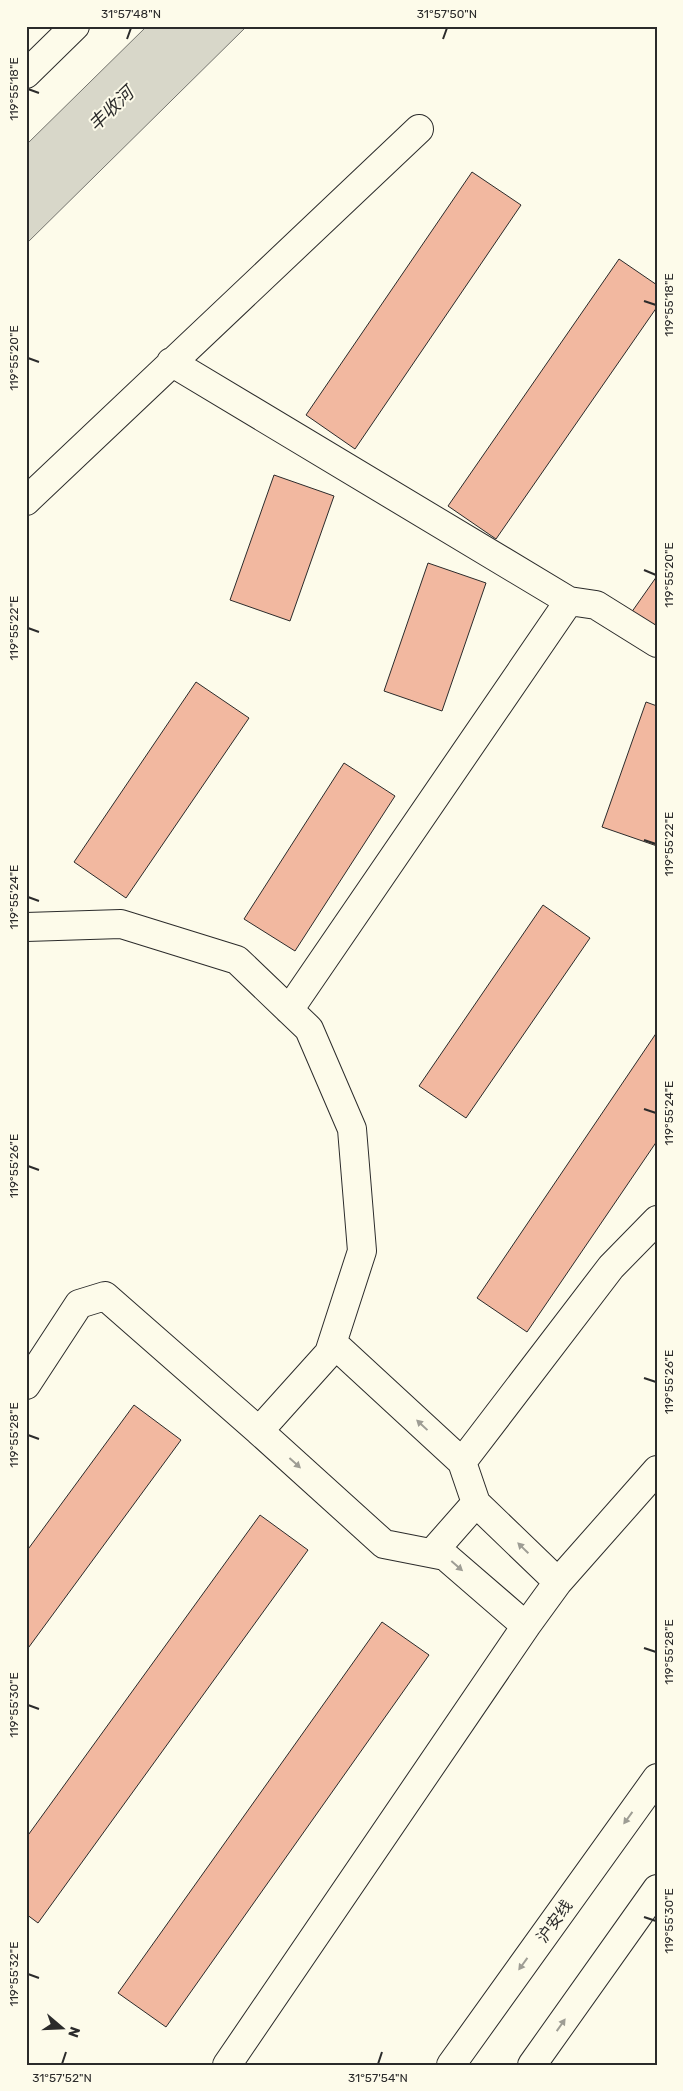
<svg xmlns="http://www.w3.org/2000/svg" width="683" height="2091" viewBox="0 0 683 2091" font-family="Rubik,'Noto Sans SC',sans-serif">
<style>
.water{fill:#d8d7c9;stroke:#74746e}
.building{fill:#f2b8a0;stroke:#2b2b2b}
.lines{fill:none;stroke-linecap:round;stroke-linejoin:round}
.minor-casing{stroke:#2b2b2b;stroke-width:30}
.highway-casing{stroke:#2b2b2b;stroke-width:30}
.minor{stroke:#fdfbea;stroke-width:28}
.highway{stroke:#fdfbea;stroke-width:28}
.oneway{fill:#9e9d94}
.ticks{fill:none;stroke:#2b2b2b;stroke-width:2}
.labels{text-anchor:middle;stroke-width:4;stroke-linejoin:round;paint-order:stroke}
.street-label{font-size:16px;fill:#2b2b2b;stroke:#fdfbea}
.water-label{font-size:18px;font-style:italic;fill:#2b2b2b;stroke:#fdfbea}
.neatline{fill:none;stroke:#2b2b2b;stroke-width:2}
.ticks-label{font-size:12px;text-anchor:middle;fill:#2b2b2b}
</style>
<rect width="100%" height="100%" fill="#fdfbea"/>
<!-- water -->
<path class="water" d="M147 26H247L26 244V145Z"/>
<!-- building -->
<path class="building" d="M472 172 521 205 355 449 306 415Z
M619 259 657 285V307L496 539 448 506Z
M274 475 334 496 290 621 230 600Z
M428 563 486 583 442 711 384 691Z
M657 576V630L631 613Z
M196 682 249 718 126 898 74 862Z
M646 702 657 706V846L602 827Z
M344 763 395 796 295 951 244 919Z
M543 905 590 938 466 1118 419 1086Z
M657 1032V1141L527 1332 477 1298Z
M134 1405 181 1440 26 1651V1552Z
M260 1515 308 1550 38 1923 26 1914V1838Z
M382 1622 429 1655 166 2027 118 1993Z"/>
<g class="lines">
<!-- minor casing -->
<g class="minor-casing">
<path id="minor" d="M26 74 75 26
M171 362 569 601 596 605 657 643
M26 501 419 129
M26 927 121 924 237 960 309 1029 352 1129 362 1251 329 1353 259 1431 105 1296 79 1304 26 1385
M289 1010 569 601
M333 1343 462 1462 476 1503 558 1582
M259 1431 384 1544 445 1556 526 1626
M462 1462 611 1267 657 1220
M432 1553 476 1503
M227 2065 526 1626 558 1582 657 1470"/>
</g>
<!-- highway casing -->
<g class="highway-casing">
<path id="highway" d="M451 2065 657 1778
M532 2065 657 1889"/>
</g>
<!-- minor -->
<use href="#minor" class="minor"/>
<!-- highway -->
<use href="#highway" class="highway"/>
</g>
<!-- one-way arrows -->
<defs><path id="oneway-solid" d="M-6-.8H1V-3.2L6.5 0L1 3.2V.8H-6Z" transform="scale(1.25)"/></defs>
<g class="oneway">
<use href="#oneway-solid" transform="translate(422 1425) rotate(-137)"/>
<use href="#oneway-solid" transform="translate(295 1463) rotate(42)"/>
<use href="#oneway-solid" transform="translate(523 1548) rotate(-136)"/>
<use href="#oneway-solid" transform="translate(457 1566) rotate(41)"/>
<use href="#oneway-solid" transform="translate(628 1818) rotate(126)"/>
<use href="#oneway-solid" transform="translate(523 1964) rotate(126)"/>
<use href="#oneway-solid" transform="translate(561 2025) rotate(-55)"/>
</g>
<!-- ticks -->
<path class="ticks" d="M127 39 131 28M443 39 447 28M28 89 39 93M644 301 656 305M28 358 39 362M644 570 656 575M28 628 39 632M644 840 656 844M28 897 39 901M644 1109 656 1113M28 1166 39 1170M644 1378 656 1382M28 1435 39 1439M644 1648 656 1652M28 1705 39 1709M644 1917 656 1921M28 1974 39 1978M62 2064 66 2052M378 2064 382 2052"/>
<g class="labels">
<!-- street labels -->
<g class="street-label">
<text transform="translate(554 1921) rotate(-54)" y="6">沪安线</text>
</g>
<!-- water labels -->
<g class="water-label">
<text transform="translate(111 109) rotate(-44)" y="6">丰收河</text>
</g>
</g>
<!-- border -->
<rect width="683" height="2091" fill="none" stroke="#fdfbea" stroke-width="55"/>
<!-- north arrow -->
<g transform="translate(62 2028) rotate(109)" stroke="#fdfbea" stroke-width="4" paint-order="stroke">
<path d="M0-4L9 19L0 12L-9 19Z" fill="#2b2b2b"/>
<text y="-8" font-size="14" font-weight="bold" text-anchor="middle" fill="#2b2b2b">N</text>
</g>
<rect x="28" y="28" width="628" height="2036" class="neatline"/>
<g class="ticks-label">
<text x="131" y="18">31°57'48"N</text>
<text x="447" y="18">31°57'50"N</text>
<text transform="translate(14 89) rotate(-90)" y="4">119°55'18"E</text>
<text transform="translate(669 305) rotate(-90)" y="4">119°55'18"E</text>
<text transform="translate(14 358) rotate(-90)" y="4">119°55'20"E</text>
<text transform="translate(669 575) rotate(-90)" y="4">119°55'20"E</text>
<text transform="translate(14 628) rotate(-90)" y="4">119°55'22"E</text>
<text transform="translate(669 844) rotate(-90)" y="4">119°55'22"E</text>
<text transform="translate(14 897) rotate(-90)" y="4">119°55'24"E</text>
<text transform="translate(669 1113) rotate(-90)" y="4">119°55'24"E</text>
<text transform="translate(14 1166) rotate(-90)" y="4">119°55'26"E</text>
<text transform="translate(669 1382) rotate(-90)" y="4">119°55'26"E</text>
<text transform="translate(14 1435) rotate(-90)" y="4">119°55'28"E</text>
<text transform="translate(669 1652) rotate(-90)" y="4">119°55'28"E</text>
<text transform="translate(14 1705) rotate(-90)" y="4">119°55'30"E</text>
<text transform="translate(669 1921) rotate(-90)" y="4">119°55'30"E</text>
<text transform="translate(14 1974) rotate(-90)" y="4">119°55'32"E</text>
<text x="62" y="2082">31°57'52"N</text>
<text x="378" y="2082">31°57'54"N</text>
</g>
</svg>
